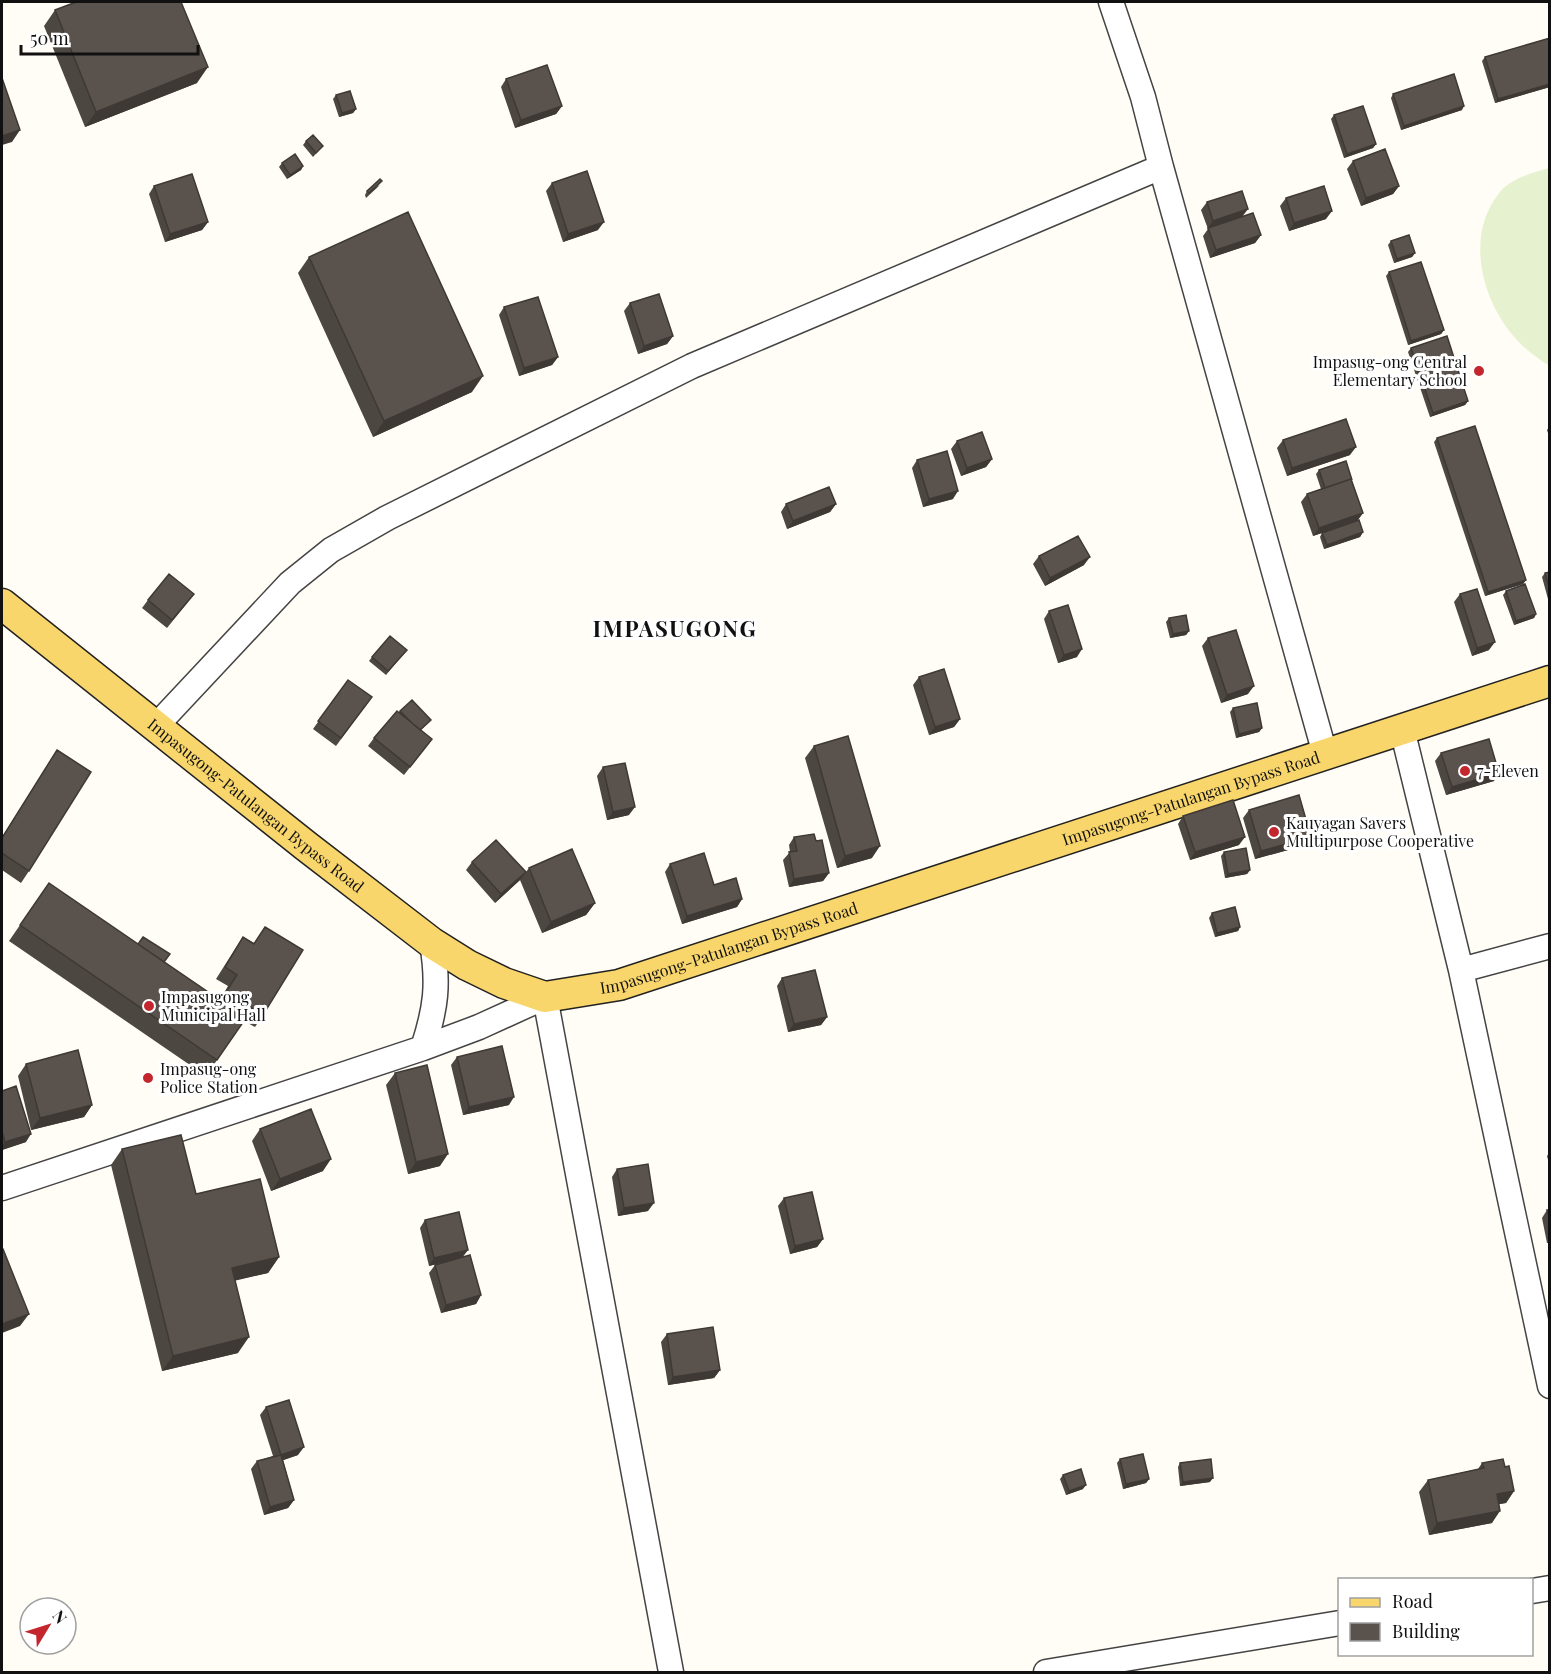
<svg xmlns="http://www.w3.org/2000/svg" width="1551" height="1674" viewBox="0 0 1551 1674" font-family="'Playfair Display',serif">
<style>
.pitch{fill:#e6f2cf}
.lines{fill:none;stroke-linecap:round;stroke-linejoin:round}
.minor-casing{stroke:#444;stroke-width:27}
.major-casing{stroke:#222;stroke-width:33}
.minor{stroke:#fff;stroke-width:24}
.major{stroke:#f9d66b;stroke-width:30}
.wall{fill:#4d4742}
.shaded-wall{fill:#3f3936}
.building{fill:#5a524d;stroke:#3f3936;stroke-width:1.5}
.poi-dot{fill:#c4262e;stroke:#fff;stroke-width:2}
.labels{text-anchor:middle;stroke-width:6;stroke-linejoin:round;paint-order:stroke}
.poi-label{font-size:16px;fill:#111;stroke:#fff;text-anchor:start}
.street-label{font-size:16px;fill:#111;stroke:#fff}
.district-label{font-size:22px;font-weight:bold;letter-spacing:1.5px;fill:#111;stroke:#fff}
</style>
<rect width="100%" height="100%" fill="#fffdf5"/>
<!-- pitch -->
<path class="pitch" d="M1549 168 1550 365H1549C1543 363 1537 357 1531 353 1486 318 1460 240 1500 192 1510 179 1534 172 1549 168Z"/>
<g class="lines">
<!-- minor casing -->
<g class="minor-casing">
<path id="minor" d="M1111 2 1143 97 1161 167
M156 726 290 583 331 550 387 518 692 366 1161 167 1325 754
M1402 729 1461 970 1550 1386
M1461 970 1550 946
M423 1048C436 1008 439 984 432 943
M2 1188 423 1048 479 1027 545 997 671 1672
M1532 1591 1550 1588
M1046 1672 1340 1623"/>
</g>
<!-- major casing -->
<g class="major-casing">
<g id="major">
<path id="s1" d="M2 604 306 846 432 943 467 965 504 983 545 997 619 985 1550 681"/>
</g>
</g>
<!-- minor -->
<use href="#minor" class="minor"/>
<!-- major -->
<use href="#major" class="major"/>
</g>
<!-- wall -->
<path class="wall" d="M55 10 197 83 85 127 44 26Z
M1550 38V87L1495 103 1482 61 1485 57Z
M506 79 562 106 556 114 515 128 501 87Z
M1393 94 1462 110 1401 130 1391 98Z
M336 95 356 109 353 113 339 117 333 99Z
M1334 115 1376 144 1373 148 1344 158 1331 119Z
M306 141 323 146 313 157 303 145Z
M1353 161 1399 186 1393 194 1361 206 1347 169Z
M282 163 303 166 301 170 287 179 279 167Z
M552 183 598 230 563 242 546 191Z
M380 185 366 198 365 195 367 191Z
M154 186 208 222 202 230 165 242 149 194Z
M1286 198 1326 219 1289 231 1280 206Z
M1207 202 1243 216 1261 235 1255 243 1210 258 1203 236 1208 229 1201 210Z
M1391 241 1415 253 1412 257 1394 263 1388 245Z
M309 257 472 392 373 437 298 273Z
M1389 272 1444 330 1441 334 1408 345 1386 276Z
M630 303 673 336 667 344 638 354 624 311Z
M504 307 558 357 552 365 519 376 499 315Z
M1411 348 1468 401 1465 405 1430 417 1408 352Z
M1550 426V439L1547 430Z
M1437 438 1526 580 1523 584 1485 596 1434 442Z
M1283 440 1350 455 1287 476 1277 448Z
M957 441 992 459 986 467 961 476 951 449Z
M917 460 953 499 923 507 912 468Z
M1319 470 1352 481 1363 513 1357 521 1313 536 1301 502 1307 494 1321 489 1316 474Z
M786 504H836L830 512 787 529 781 512Z
M1363 532 1360 537 1324 549 1320 537 1322 533Z
M1039 556 1084 565 1045 586 1033 564Z
M1550 572V599H1548L1542 577 1545 573Z
M1506 591 1536 614 1534 618 1514 625 1503 595Z
M1460 594 1489 650 1472 656 1454 602Z
M148 600 188 602 167 628 142 608Z
M1049 611 1077 657 1058 663 1044 619Z
M1169 618 1189 631 1186 635 1170 638 1166 622Z
M1208 638 1248 694 1221 703 1202 646Z
M407 650 386 675 369 661 372 657Z
M919 677 960 719 954 727 929 735 913 685Z
M348 680 372 697 336 746 313 729Z
M1233 708 1262 728 1259 732 1236 738 1230 712Z
M400 711 431 720 421 730 432 739 404 775 368 746 374 738Z
M814 746 872 858 837 868 805 758Z
M57 750 29 871 21 883 2 870V837Z
M1441 753 1494 781 1446 795 1435 761Z
M603 767 629 815 607 820 597 776Z
M1249 810 1306 845 1255 859 1243 818Z
M1183 816 1239 845 1190 860 1178 824Z
M794 837 816 841 829 873 823 881 789 887 783 860 790 852 789 845Z
M1224 852 1250 870 1247 874 1225 878 1221 856Z
M472 862 526 872 529 868 595 903 586 915 542 933 520 880 495 903 466 870Z
M670 864 742 899 737 907 682 924 665 872Z
M49 883 220 1000 228 986 216 979 235 949 243 937 254 943 265 927 263 1015 255 1027 244 1021 206 1076 9 941Z
M1212 913 1240 927 1238 931 1215 937 1209 918Z
M782 978 827 1017 821 1025 788 1032 777 986Z
M457 1057 509 1105 463 1115 451 1065Z
M26 1064 92 1105 84 1117 31 1130 18 1076Z
M395 1073 440 1166 408 1174 386 1085Z
M2 1091 26 1142 2 1150Z
M260 1129 323 1171 271 1191 252 1141Z
M122 1149 196 1194 279 1257 268 1273 235 1280 238 1353 162 1371 111 1165Z
M1550 1152V1167L1547 1156Z
M617 1169 648 1211 618 1216 612 1177Z
M784 1198 823 1239 817 1247 790 1254 778 1206Z
M1547 1210H1550V1243H1547L1542 1218Z
M425 1220 463 1257 481 1295 476 1304 441 1313 429 1273 435 1265 451 1260 429 1266 420 1228Z
M667 1334 720 1370 714 1378 668 1385 661 1342Z
M266 1407 298 1455 283 1460 294 1500 288 1508 264 1515 251 1469 257 1461 273 1456 260 1415Z
M1120 1459 1149 1479 1146 1483 1123 1489 1117 1463Z
M1180 1463 1210 1482 1180 1486 1178 1467Z
M1482 1463 1505 1467 1514 1491 1506 1503 1499 1504 1492 1523 1429 1535 1419 1492 1428 1480 1478 1469Z
M1063 1475 1083 1489 1066 1495 1060 1479Z"/>
<!-- shaded-wall -->
<path class="shaded-wall" d="M208 67 197 83 85 127 96 112Z
M1550 84V87L1495 103 1498 99Z
M562 106 556 114 515 128 521 120Z
M1464 106 1462 110 1401 130 1404 126Z
M356 109 353 113 339 117 342 113Z
M20 130 12 142 2 145V136Z
M1376 144 1373 148 1344 158 1347 154Z
M303 166 301 170 287 179 290 175Z
M1399 186 1393 194 1361 206 1366 198Z
M1248 209 1242 217 1207 229 1213 221Z
M1332 211 1326 219 1289 231 1294 223Z
M208 222 202 230 165 242 170 234Z
M604 222 598 230 563 242 568 234Z
M1261 235 1255 243 1210 258 1216 250Z
M1415 253 1412 257 1394 263 1397 259Z
M1444 330 1441 334 1408 345 1411 341Z
M673 336 667 344 638 354 644 346Z
M558 357 552 365 519 376 524 368Z
M483 376 472 392 373 437 384 421Z
M1468 401 1465 405 1430 417 1433 413Z
M1356 447 1350 455 1287 476 1292 468Z
M992 459 986 467 961 476 967 468Z
M958 491 953 499 923 507 929 499Z
M836 504 830 512 787 529 793 521Z
M1363 513 1357 521 1313 536 1319 528Z
M1363 532 1360 537 1324 549 1327 545Z
M1090 557 1084 565 1045 586 1050 578Z
M1526 580 1523 584 1485 596 1488 592Z
M1536 614 1534 618 1514 625 1516 621Z
M1189 631 1186 635 1170 638 1173 634Z
M1495 642 1489 650 1472 656 1477 648Z
M1082 649 1077 657 1058 663 1064 655Z
M1254 686 1248 694 1221 703 1227 695Z
M960 719 954 727 929 735 935 727Z
M1262 728 1259 732 1236 738 1239 734Z
M1499 773 1494 781 1446 795 1452 787Z
M635 807 629 815 607 820 613 812Z
M1245 837 1239 845 1190 860 1195 852Z
M1311 837 1306 845 1255 859 1261 851Z
M880 846 872 858 837 868 845 856Z
M1250 870 1247 874 1225 878 1228 874Z
M526 872 520 880 495 903 501 894Z
M829 873 823 881 789 887 794 879Z
M742 899 737 907 682 924 687 916Z
M595 903 586 915 542 933 551 922Z
M1240 927 1238 931 1215 937 1217 933Z
M827 1017 821 1025 788 1032 794 1024Z
M514 1097 509 1105 463 1115 469 1107Z
M92 1105 84 1117 31 1130 40 1118Z
M31 1134 26 1142 2 1150V1147L5 1142Z
M448 1154 440 1166 408 1174 416 1162Z
M331 1159 323 1171 271 1191 280 1179Z
M654 1203 648 1211 618 1216 624 1208Z
M823 1239 817 1247 790 1254 795 1246Z
M468 1250 462 1258 429 1266 434 1258Z
M279 1257 268 1273 221 1284 232 1268Z
M481 1295 476 1304 441 1313 446 1305Z
M29 1314 20 1326 2 1333V1324Z
M249 1337 238 1353 162 1371 173 1356Z
M720 1370 714 1378 668 1385 673 1377Z
M304 1447 298 1455 275 1463 281 1455Z
M1213 1478 1210 1482 1180 1486 1183 1482Z
M1149 1479 1146 1483 1123 1489 1126 1484Z
M1086 1485 1083 1489 1066 1495 1069 1491Z
M1514 1491 1506 1503 1488 1506 1497 1494Z
M294 1500 288 1508 264 1515 270 1507Z
M1500 1511 1492 1523 1429 1535 1437 1523Z"/>
<!-- building -->
<path class="building" d="M76 2H181L208 67 96 112 55 10Z
M1550 38V84L1498 99 1485 57Z
M547 65 562 106 521 120 506 79Z
M1454 74 1464 106 1404 126 1393 94Z
M2 78 20 130 2 136Z
M350 91 356 109 342 113 336 95Z
M1363 106 1376 144 1347 154 1334 115Z
M313 135 323 146 316 153 306 141Z
M1385 149 1399 186 1366 198 1353 161Z
M295 154 303 166 290 175 282 163Z
M587 171 604 222 568 234 552 183Z
M192 174 208 222 170 234 154 186Z
M380 179 382 181 369 193 367 191Z
M1324 186 1332 211 1294 223 1286 198Z
M1242 191 1248 209 1213 221 1207 202Z
M408 212 483 376 384 421 309 257Z
M1253 213 1261 235 1216 250 1208 228Z
M1409 235 1415 253 1397 259 1391 241Z
M1421 262 1444 330 1411 341 1389 272Z
M659 294 673 336 644 346 630 303Z
M538 297 558 357 524 368 504 307Z
M1447 336 1468 401 1433 413 1411 348Z
M1346 419 1356 447 1292 468 1283 440Z
M1475 426 1526 580 1488 592 1437 438Z
M982 432 992 459 967 468 957 441Z
M947 451 958 491 929 499 917 460Z
M1346 461 1352 480 1351 479 1325 488 1319 470Z
M1351 479 1363 513 1319 528 1307 494Z
M829 487 836 504 793 521 786 504Z
M1359 520 1363 532 1327 545 1322 533Z
M1078 536 1090 557 1050 578 1039 556Z
M1550 572V589L1545 573Z
M169 574 194 594 172 620 148 600Z
M1525 584 1536 614 1516 621 1506 591Z
M1477 589 1495 642 1477 648 1460 594Z
M1068 605 1082 649 1064 655 1049 611Z
M1186 615 1189 631 1173 634 1169 618Z
M1236 630 1254 686 1227 695 1208 638Z
M390 636 407 650 388 671 372 657Z
M944 669 960 719 935 727 919 677Z
M348 680 372 697 341 738 318 721Z
M412 700 431 720 420 730 412 723 400 711Z
M1257 703 1262 728 1239 734 1233 708Z
M397 711 432 739 410 767 374 738Z
M848 736 880 846 845 856 814 746Z
M1489 739 1499 773 1452 787 1441 753Z
M57 750 91 772 29 871 2 853V838Z
M625 763 635 807 613 812 603 767Z
M1299 795 1311 837 1261 851 1249 810Z
M1233 800 1245 837 1195 852 1183 816Z
M814 834 816 841 822 840 829 873 794 879 789 852 797 851 794 837Z
M496 840 526 872 501 894 472 862Z
M1246 848 1250 870 1228 874 1224 852Z
M572 849 595 903 551 922 529 868Z
M704 853 714 885 736 878 742 899 687 916 670 864Z
M49 883 246 1018 217 1060 20 925Z
M1235 907 1240 927 1217 933 1212 913Z
M265 927 303 950 263 1015 226 992 237 975 225 967 243 937 254 944Z
M143 937 170 954 164 962 138 944Z
M815 970 827 1017 794 1024 782 978Z
M502 1046 514 1097 469 1107 457 1057Z
M78 1050 92 1105 40 1118 26 1064Z
M427 1065 448 1154 416 1162 395 1073Z
M16 1086 31 1134 5 1142 2 1132V1091Z
M311 1109 331 1159 280 1179 260 1129Z
M181 1135 196 1194 260 1179 279 1257 232 1268 249 1337 173 1356 122 1149Z
M648 1164 654 1203 624 1208 617 1169Z
M812 1192 823 1239 795 1246 784 1198Z
M1547 1210H1550V1221Z
M459 1212 468 1250 434 1258 425 1220Z
M2 1249H3L29 1314 2 1324Z
M470 1255 481 1295 446 1305 435 1265Z
M713 1327 720 1370 673 1377 667 1334Z
M289 1400 304 1447 281 1455 266 1407Z
M1143 1454 1149 1479 1126 1484 1120 1459Z
M281 1455 294 1500 270 1507 257 1461Z
M1211 1459 1213 1478 1183 1482 1180 1463Z
M1503 1459 1505 1467 1509 1466 1514 1491 1497 1494 1500 1511 1437 1523 1428 1480 1484 1468 1482 1463Z
M1081 1469 1086 1485 1069 1491 1063 1475Z"/>
<!-- markers -->
<g class="poi-dot">
<circle cx="1479" cy="371" r="6"/>
<circle cx="1465" cy="771" r="6"/>
<circle cx="1274" cy="832" r="6"/>
<circle cx="149" cy="1006" r="6"/>
<circle cx="148" cy="1078" r="6"/>
</g>
<g class="labels">
<!-- poi labels -->
<g class="poi-label">
<text x="1467" y="368" text-anchor="end">Impasug-ong Central<tspan x="1467" dy="18">Elementary School</tspan></text>
<text x="1477" y="777">7-Eleven</text>
<text x="1286" y="829">Kauyagan Savers<tspan x="1286" dy="18">Multipurpose Cooperative</tspan></text>
<text x="161" y="1003">Impasugong<tspan x="161" dy="18">Municipal Hall</tspan></text>
<text x="160" y="1075">Impasug-ong<tspan x="160" dy="18">Police Station</tspan></text>
</g>
<!-- street labels -->
<g class="street-label">
<text dy="6" stroke="none"><textPath href="#s1" startOffset="1350">Impasugong-Patulangan Bypass Road</textPath></text>
<text dy="6" stroke="none"><textPath href="#s1" startOffset="324">Impasugong-Patulangan Bypass Road</textPath></text>
<text dy="6" stroke="none"><textPath href="#s1" startOffset="864">Impasugong-Patulangan Bypass Road</textPath></text>
</g>
<!-- district labels -->
<g class="district-label">
<text x="675" y="637">IMPASUGONG</text>
</g>
</g>
<!-- border -->
<rect width="1551" height="1674" fill="none" stroke="#111111" stroke-width="6"/>
<!-- legend -->
<rect x="1338" y="1578" width="195" height="78" fill="#ffffff" stroke="#a0a0a0" stroke-width="1.5"/>
<rect x="1350" y="1598" width="30" height="9" fill="#f9d66b" stroke="#a0a0a0" stroke-width="1.5"/>
<text x="1392" y="1608" font-size="18" fill="#111111">Road</text>
<rect x="1350" y="1623" width="30" height="18" fill="#5a524d" stroke="#a0a0a0" stroke-width="1.5"/>
<text x="1392" y="1638" font-size="18" fill="#111111">Building</text>
<!-- north arrow -->
<g transform="translate(48 1626) rotate(52)"><circle r="28" fill="#ffffff" stroke="#a0a0a0" stroke-width="1.5"/>
<path d="M0-4.5L10 22L0 15L-10 22Z" fill="#c4262e"/>
<text y="-9" font-size="16" font-weight="bold" text-anchor="middle" fill="#111111">N</text>
</g>
<!-- scale -->
<path d="M21 45v9h177v-9" fill="none" stroke="#111111" stroke-width="3"/>
<text x="30" y="45" font-size="18" fill="#111111" stroke="#ffffff" stroke-width="4.5" paint-order="stroke">50 m</text>
</svg>
